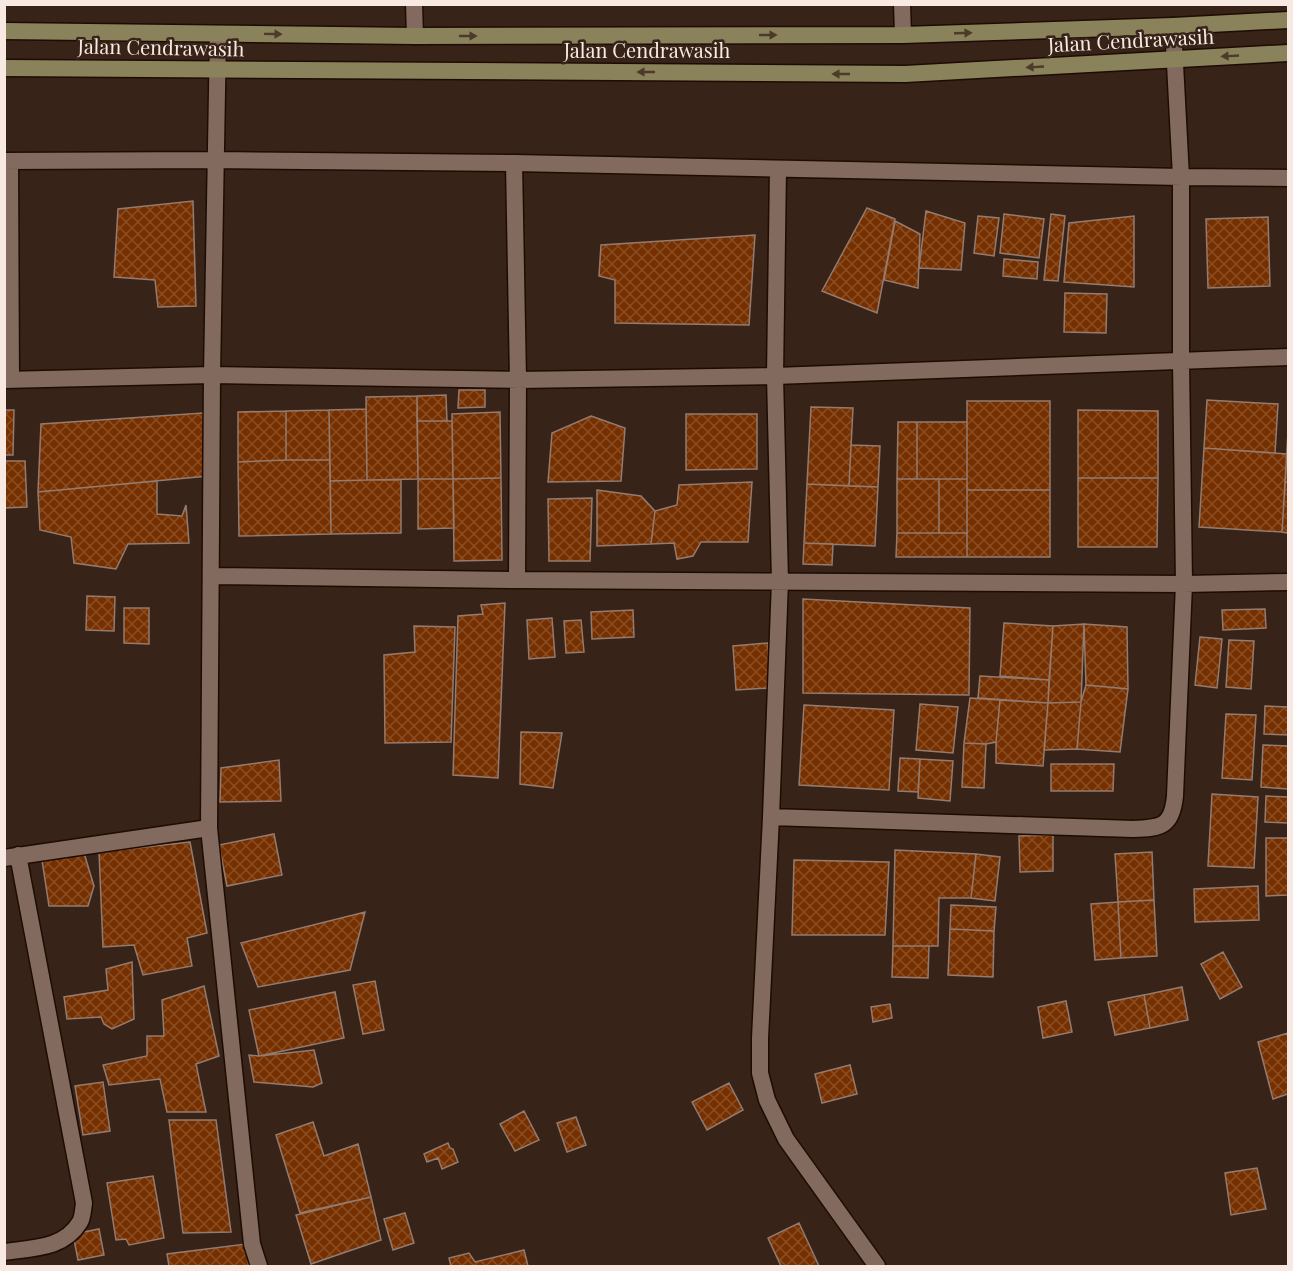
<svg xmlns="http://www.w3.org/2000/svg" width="1293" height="1271" viewBox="0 0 1293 1271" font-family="'Playfair Display',serif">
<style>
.building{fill:url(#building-cross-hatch);stroke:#947b6f;stroke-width:1.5}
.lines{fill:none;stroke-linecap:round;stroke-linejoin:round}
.minor-casing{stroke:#1e0c03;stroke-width:19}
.secondary-casing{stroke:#1e0c03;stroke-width:19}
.minor{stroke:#826a5e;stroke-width:16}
.secondary{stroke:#8a825b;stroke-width:16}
.oneway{fill:#4c3b29}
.labels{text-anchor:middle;stroke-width:5;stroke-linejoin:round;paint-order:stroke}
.street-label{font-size:20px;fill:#f8eae3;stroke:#372318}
</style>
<defs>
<pattern id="building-cross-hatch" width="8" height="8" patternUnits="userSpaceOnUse" patternTransform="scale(1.5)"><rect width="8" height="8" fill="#763000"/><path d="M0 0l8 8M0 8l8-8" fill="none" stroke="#8a4e25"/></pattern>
</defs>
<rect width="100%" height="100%" fill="#372318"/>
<!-- building -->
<path class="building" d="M193 201 196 306 158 307 155 280 114 277 118 209Z
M867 208 895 219 877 313 822 291Z
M926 211 965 223 961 270 919 268Z
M1004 214 1044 219 1039 258 1000 253Z
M1051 214 1065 216 1058 281 1044 280Z
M978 216 999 218 994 256 974 253Z
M1134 216V287L1064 282 1069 223Z
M1268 217 1270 286 1208 288 1206 219Z
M895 221 920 234 918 288 884 280Z
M755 235 749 325 615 323V280L599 276 601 245Z
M1004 259 1038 262 1037 279 1003 276Z
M1065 293 1107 294 1106 333 1064 332Z
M459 390H485V407L458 408Z
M446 395 447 421H417V396Z
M417 396 418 479 367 480 366 397Z
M1207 400 1278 404 1275 453 1204 448Z
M967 401H1050V490H967Z
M811 407 853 408 849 486 807 484Z
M366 409 367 480 330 481 329 410Z
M4 410H14L13 455H4Z
M329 410 330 460H286V411Z
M1078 410 1158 411V478H1078Z
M286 411V460L238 462V412Z
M500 412 501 478 453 479 452 414Z
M203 413 208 476 38 492 41 424Z
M686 414H757V469L686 470Z
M591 416 625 428 621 481 548 482 552 433Z
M417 421H452L453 479H418Z
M898 422H917V479H897Z
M917 422H967V479H917Z
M1288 432V482H1285Z
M851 445 880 446 878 487 849 486Z
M1204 448 1287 454 1282 532 1199 527Z
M286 460H330L331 534 239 536 238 462Z
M4 461H25L27 507 4 508Z
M501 478 502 560 454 561 453 479Z
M1078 478H1158L1157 547H1078Z
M418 479H453L454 528 418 529Z
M897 479H939V533H897Z
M939 479H967V533H939Z
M367 480H401V533L331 534 330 481Z
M157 481V514L182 516 186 505 189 543 128 544 116 569 74 563 71 537 40 530 38 492Z
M752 482 748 542H701L693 556 677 559 674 543 651 544 655 511 677 505 679 485Z
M1285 482H1288V533L1282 532Z
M807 484 878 487 875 546 804 543Z
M597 490 641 496 655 511 651 544 597 546Z
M967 490H1050V557H967Z
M592 498 590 561H549L548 499Z
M897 533H967V557H896Z
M804 543 833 544 832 565 803 564Z
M87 596 115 597 114 631 86 630Z
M803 599 970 608 969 695 803 693Z
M505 603 498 778 453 775 458 616 483 614 481 605Z
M124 608H149V644L124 643Z
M1265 609 1266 628 1223 630 1222 610Z
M633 610 634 637 592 639 591 612Z
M552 618 555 657 529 659 527 620Z
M581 620 584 652 566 653 564 621Z
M1004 623 1053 626 1049 680 1000 676Z
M1084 624 1081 702 1048 703 1053 626Z
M1084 624 1127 627 1128 689 1086 685Z
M414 626 455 627 451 742 385 743 384 655 415 652Z
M1200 637 1222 639 1217 688 1195 685Z
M1229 640 1254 641 1251 689 1226 687Z
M768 643 770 688 736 690 733 646Z
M980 676 1049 680 1048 703 978 698Z
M1086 685 1128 689 1120 752 1077 749 1081 702Z
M970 698 1000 700 996 742 986 744 964 743Z
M1000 700 1048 703 1043 766 996 763V742Z
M1081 702 1077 749 1044 750 1048 703Z
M920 704 958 707 953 753 916 750Z
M804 705 894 710 889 790 799 785Z
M1265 706 1288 707V735L1264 734Z
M1226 714 1256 715 1252 780 1222 778Z
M521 732 562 733 553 788 520 784Z
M964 743 986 744 984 788 962 787Z
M1263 745 1288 746V789L1261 787Z
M900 758 920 759 918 792 898 791Z
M920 759 953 761 950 801 918 798Z
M279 760 281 801 220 802 221 768Z
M1051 764H1114L1113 791H1051Z
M1212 794 1258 797 1254 868 1208 866Z
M1266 796 1288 797V823L1265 822Z
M274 834 282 875 227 886 219 845Z
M1053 835V871L1020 872 1019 836Z
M1266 838H1288V895L1266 896Z
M190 842 207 933 187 938 192 966 143 975 134 945 103 947 99 852Z
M895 850 976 854 971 898H939L938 946H893Z
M1152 852 1154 900 1118 902 1115 854Z
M84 853 94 886 88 906H49L42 860Z
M976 854 1000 857 995 901 971 898Z
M794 860 889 862 885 935H792Z
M1258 886 1259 920 1195 922 1194 889Z
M1154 900 1157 956 1121 958 1118 902Z
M1118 902 1121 958 1095 960 1091 904Z
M951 905 996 907 994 931 950 929Z
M365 912 350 970 258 987 241 943Z
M950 929 994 931 993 977 948 975Z
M893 946H929L928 978 892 977Z
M1223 952 1242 987 1220 999 1201 964Z
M132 962 134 1019 112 1029 104 1024 101 1017 67 1019 64 997 108 990 106 969Z
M375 981 384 1030 363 1034 353 985Z
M204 986 219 1056 196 1064 206 1112H167L160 1079 109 1085 103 1065 147 1056V1036H164L162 1000Z
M1182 987 1188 1020 1150 1028 1144 995Z
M335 992 344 1038 259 1056 249 1010Z
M1144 995 1150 1028 1115 1035 1108 1002Z
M1066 1001 1072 1032 1043 1038 1038 1007Z
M890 1004 892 1018 873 1022 871 1007Z
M1288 1033V1094L1273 1099 1258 1042Z
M314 1050 322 1083 313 1087 254 1082 249 1055 259 1056Z
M850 1065 857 1094 822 1103 815 1074Z
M103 1082 110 1131 83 1135 75 1086Z
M729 1083 743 1110 707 1130 692 1102Z
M524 1111 539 1140 515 1151 500 1124Z
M576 1117 586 1145 567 1152 557 1123Z
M169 1120H216L231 1232 183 1233Z
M313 1122 324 1156 358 1144 371 1197 300 1213 276 1135Z
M448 1143 450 1148 453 1149 458 1162 442 1169 438 1158 427 1162 424 1154Z
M1257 1168 1266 1209 1231 1215 1225 1173Z
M153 1176 164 1238 129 1245 126 1239 116 1240 107 1183Z
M371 1197 381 1240 311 1264 296 1215Z
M405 1213 414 1243 393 1250 384 1219Z
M799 1223 819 1266H781L768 1238Z
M99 1229 104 1255 78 1260 73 1234Z
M246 1244 249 1266H169L167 1254Z
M524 1250 528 1266H451L449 1258 469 1253 475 1262Z"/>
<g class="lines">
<!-- minor casing -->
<g class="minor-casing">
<path id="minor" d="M414 4 415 36
M902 4 903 35
M1173 26 1181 177V361L1184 584 1175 796C1172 827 1161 828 1133 829L771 817 780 581 775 376 1288 357
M218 34 212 375 209 828 252 1244 259 1266
M4 161 215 160 514 163 1181 177 1288 178
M10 161 11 380
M514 163 518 380 517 580
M4 380 212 375 518 380 775 376 778 169
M212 576 517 580 1184 584 1288 582
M771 817 760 1038V1073L767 1100 786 1139 877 1266
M4 858 209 828
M4 1252C32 1248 64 1249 80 1222 83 1217 83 1209 84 1203L18 855"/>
</g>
<!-- secondary casing -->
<g class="secondary-casing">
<path id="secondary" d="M4 31 415 36 903 35 1173 26 1288 20
M4 68 905 74 1288 53"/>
</g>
<!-- minor -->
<use href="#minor" class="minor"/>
<!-- secondary -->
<use href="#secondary" class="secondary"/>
</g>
<!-- one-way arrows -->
<defs><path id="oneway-solid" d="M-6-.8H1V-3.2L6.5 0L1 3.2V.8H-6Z" transform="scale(1.5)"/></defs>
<g class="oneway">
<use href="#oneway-solid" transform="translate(963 33) rotate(-2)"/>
<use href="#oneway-solid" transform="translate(273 34) rotate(1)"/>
<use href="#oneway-solid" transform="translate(768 35)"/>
<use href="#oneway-solid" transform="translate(468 36)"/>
<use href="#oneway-solid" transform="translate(1230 56) rotate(177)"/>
<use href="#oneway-solid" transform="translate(1035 67) rotate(177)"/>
<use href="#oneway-solid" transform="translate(646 72) rotate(-180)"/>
<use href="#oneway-solid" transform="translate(841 74) rotate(-180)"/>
</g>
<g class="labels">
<!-- street labels -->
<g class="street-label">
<text transform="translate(1131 41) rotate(-3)" y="7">Jalan Cendrawasih</text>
<text transform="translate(161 48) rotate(1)" y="7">Jalan Cendrawasih</text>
<text x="647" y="58">Jalan Cendrawasih</text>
</g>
</g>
<!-- border -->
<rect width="1293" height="1271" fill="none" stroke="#f8eae3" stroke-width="12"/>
</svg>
